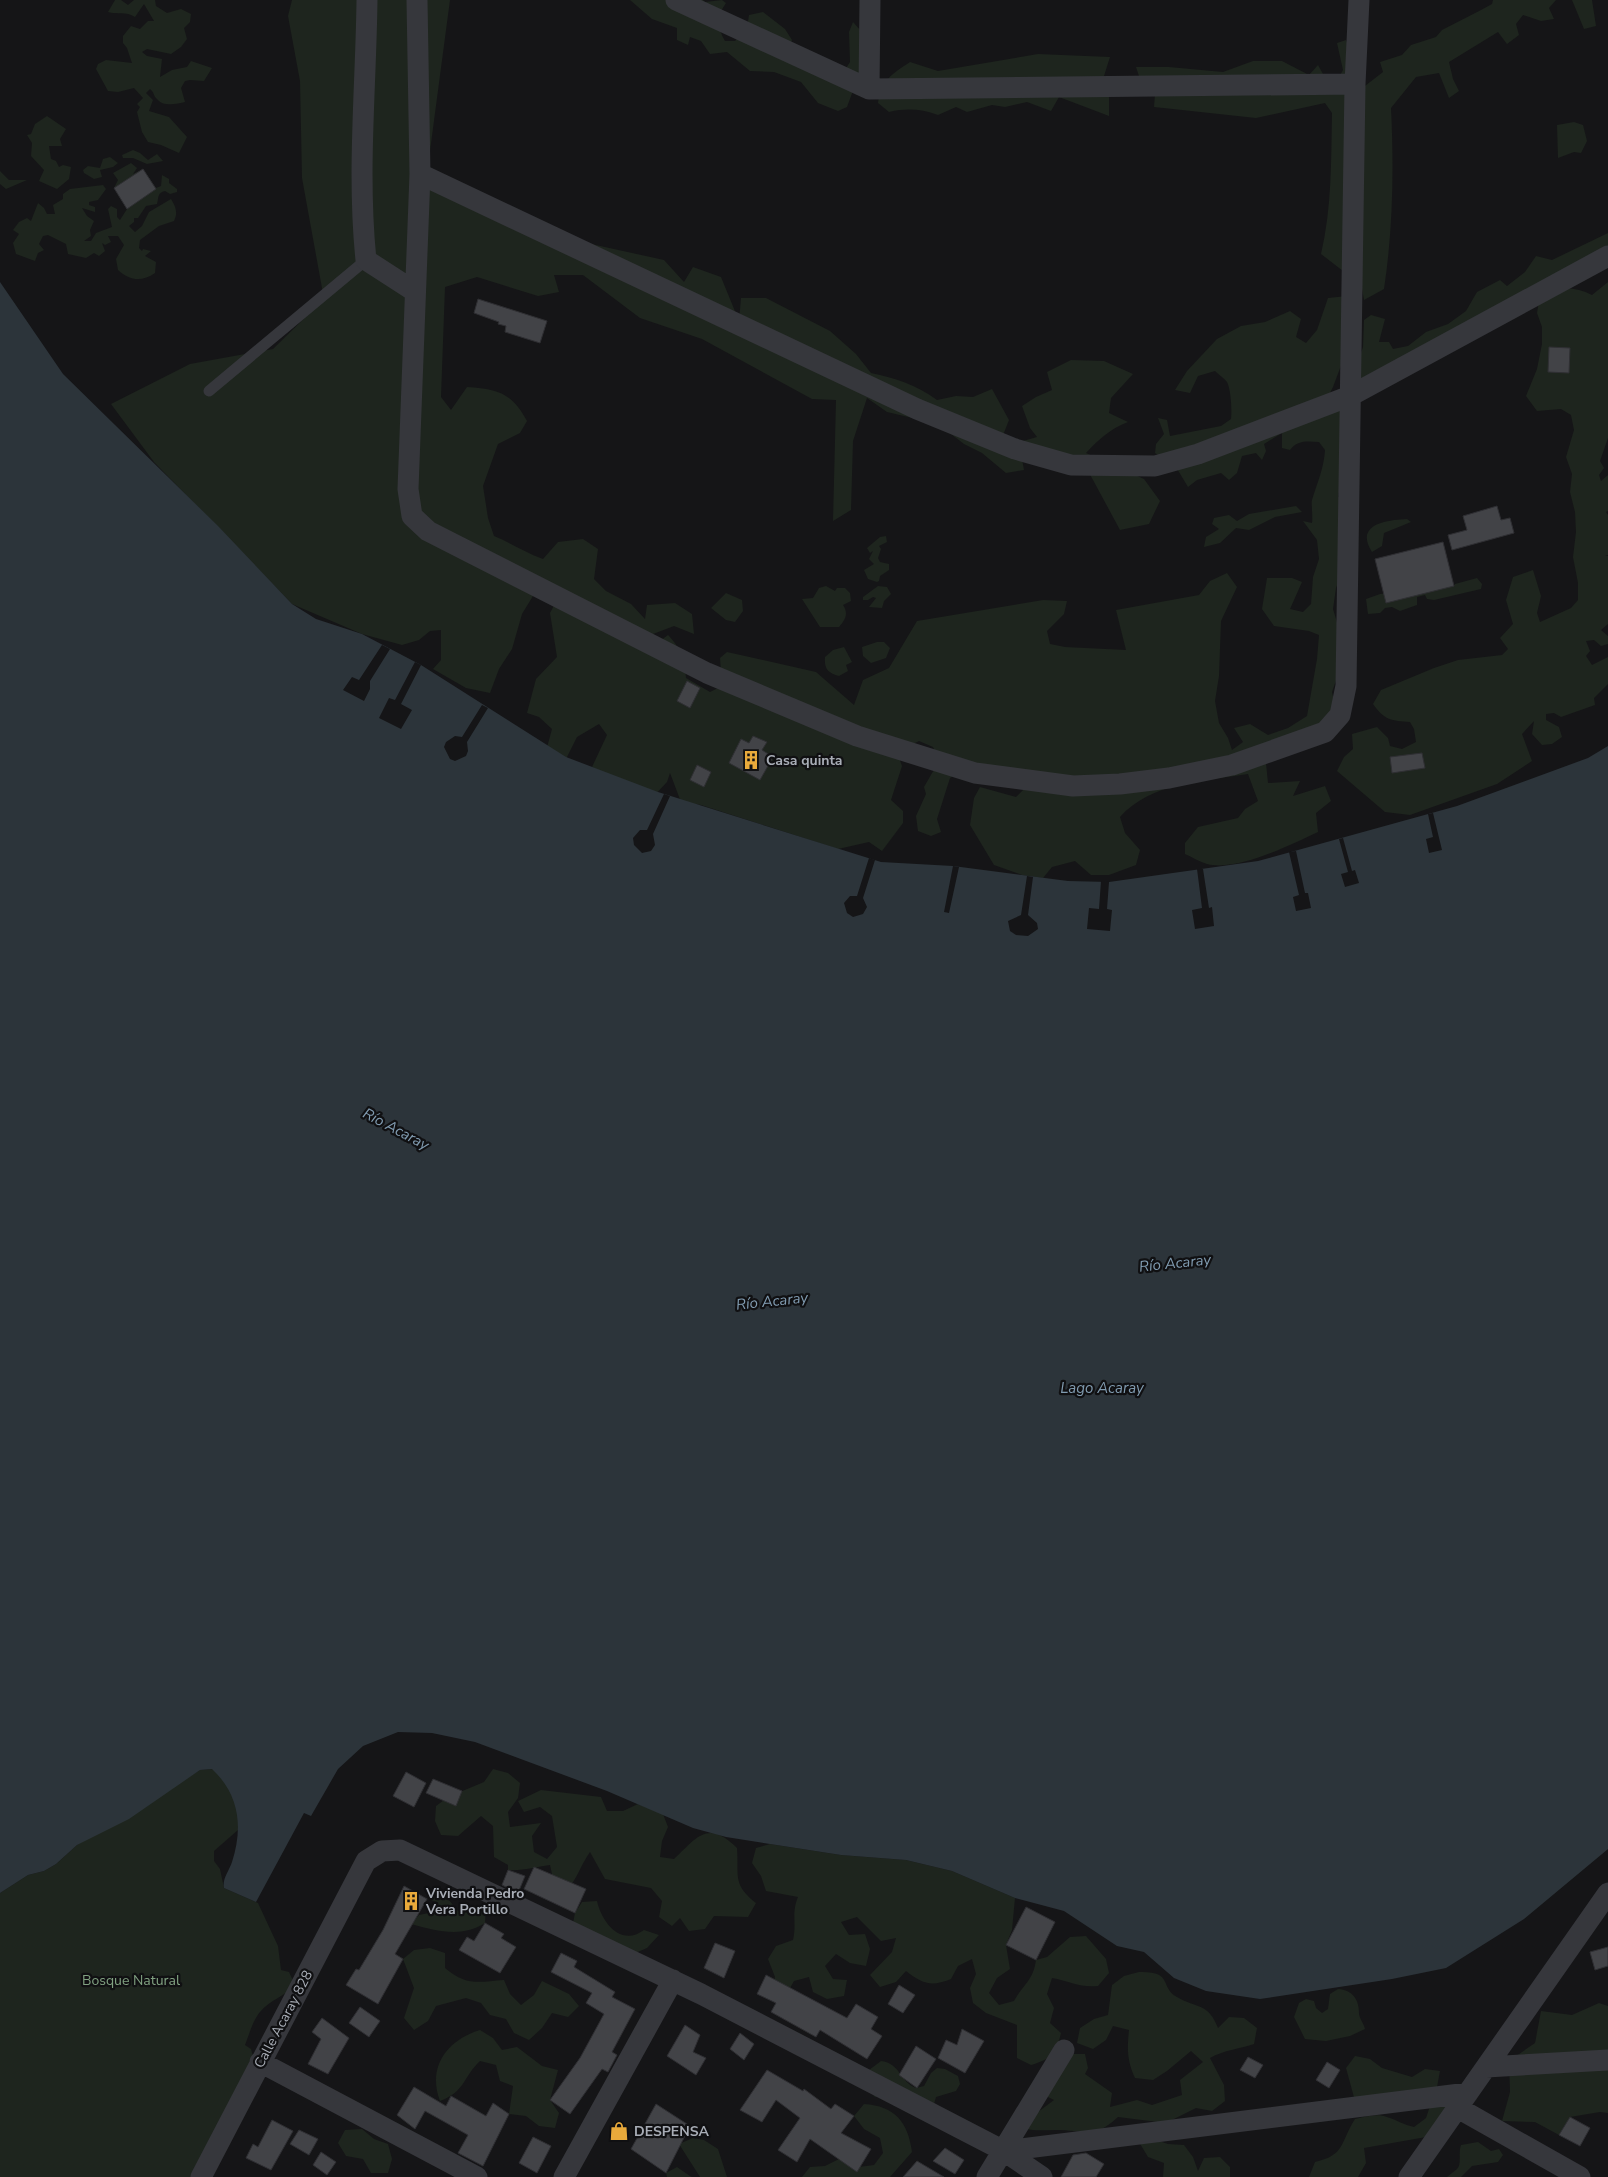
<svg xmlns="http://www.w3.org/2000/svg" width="1608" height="2177" viewBox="0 0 1608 2177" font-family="'Nunito Sans',sans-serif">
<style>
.green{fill:#1e251e}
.water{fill:#2c343a}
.pier{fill:#151517}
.building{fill:#424347;stroke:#2f2f33}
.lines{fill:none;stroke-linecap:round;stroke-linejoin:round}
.lane{stroke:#36373c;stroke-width:11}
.street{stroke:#36373c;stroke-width:21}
.labels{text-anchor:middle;stroke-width:4.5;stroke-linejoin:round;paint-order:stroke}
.poi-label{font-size:14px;font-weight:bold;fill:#a8adb6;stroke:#101012;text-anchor:start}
.park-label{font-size:14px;fill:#80a181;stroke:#101012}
.street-label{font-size:14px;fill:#a8adb6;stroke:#101012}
.water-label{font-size:15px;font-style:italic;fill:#809bb0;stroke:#101012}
</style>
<rect width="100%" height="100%" fill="#151517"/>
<!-- green -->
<path class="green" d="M115 0H121L128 5 134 0H155L156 6 167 13 181 9 191 14 190 22 184 28 187 39 181 47 171 54 147 49 142 52 147 56 162 59 160 77 172 70 187 67 191 61 212 68 204 81 190 80 185 81 181 88 185 102C177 104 163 107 157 99 153 96 155 93 150 89L146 93 153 100 149 111 169 117 187 137 179 153 161 145 148 142 142 132 137 112 140 107 137 104 143 98 134 88 118 92 108 91 96 69 98 64 106 60 132 63 127 48 123 43V36L131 26 140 29 148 21H154L144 4 135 17C126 11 117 15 108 12Z
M292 0H450L428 166 466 188 573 240 664 260 684 282 693 267 721 277 739 321 741 298H766L830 331 856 354 871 373C895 378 917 385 937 400L956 396 973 397 992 389 1009 420 998 448 1037 437 1030 428 1022 406 1036 397 1052 390 1047 372 1071 360 1104 361 1133 374 1111 398 1109 413 1128 422C1110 429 1099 439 1086 453L1144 479 1160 501 1149 524 1120 530 1086 467 1020 448 1024 470 1006 473 982 453 964 444 938 424 887 412 867 398 853 441 851 510 833 521 836 400 812 399 702 339 640 318 583 275H554L559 292 538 296 477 277 445 287 441 397 451 410 467 387C498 389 512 393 527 421L520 433 498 444 483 486 488 518 494 536C511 543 526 553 543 559L558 542 583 539 598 549 594 579 606 591 631 604 645 619 647 605 675 603 692 614 694 634 674 626 653 634 656 644 668 635C681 649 685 659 686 678L710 692 722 686 720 658 727 652 816 672 854 705 863 680 889 668 917 621 1043 600 1067 601 1064 614 1047 631 1050 644 1065 647 1126 650 1116 610 1199 595 1210 581 1227 573 1237 587 1221 621 1219 676 1215 701 1219 723 1228 738 1232 750 1243 742 1234 728 1250 724 1268 735 1288 728 1307 716 1317 659 1319 635 1309 631 1274 626 1262 609 1267 578H1292L1302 582 1290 609 1303 612 1311 604 1313 577 1319 559 1317 540 1303 521 1312 523C1313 516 1311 503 1312 500 1317 483 1324 468 1325 450L1319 442C1307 441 1297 440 1290 450L1282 448V433L1264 444 1266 451 1262 460 1256 453 1242 456 1237 473 1229 480 1221 473 1197 480 1188 487 1176 467 1155 453 1156 444 1164 434 1158 418 1167 420 1170 436 1221 426 1231 419C1232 410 1231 390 1227 382 1224 378 1218 374 1215 371L1198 376 1190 393 1175 390 1187 371 1217 339 1241 326 1265 322 1290 311 1301 319 1296 337 1306 343 1317 330 1328 298 1347 296 1348 347 1333 387 1318 416 1339 410C1351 436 1344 470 1338 497L1343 498 1347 559 1336 588 1333 609 1339 629V672L1332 692 1336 709 1331 726 1266 763 1268 783 1300 781 1293 796 1325 786 1331 801 1316 813 1318 832C1290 845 1237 872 1207 864 1200 862 1192 857 1185 854V843L1198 827 1238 818 1245 809 1258 801 1248 774C1204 781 1151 782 1120 817L1125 833 1140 850 1136 865 1109 875H1091L1075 861 1052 867 1043 878 1022 875 994 865 970 825 974 798 980 787 1016 797 1026 787 965 768 950 778 937 819 941 832 931 836 918 831 916 816 926 794 924 787 939 761 933 747 919 741 897 752 902 766 891 800 903 811V823L882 851 869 842 838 849 701 805 681 802 670 773 667 782 652 798 592 767 607 735 599 724 577 737 564 763 546 751 552 729 539 717 527 713 536 679 557 657 550 613 560 594 524 579 533 596 522 614 512 649 499 669 490 693 466 688 433 669 441 660V630L430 631 419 640 402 645 362 634 292 604 154 462 111 404 190 364 273 349 324 299 302 178 300 81 288 16Z
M630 0H703L705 2 722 0 726 3C717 15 717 28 725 41H735L747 28 749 15 763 12 785 29 792 40 788 51 841 76 850 62 849 32 853 22 871 42 847 107 838 111 818 103 801 82 774 72 750 71 727 52 710 54 701 41 690 37 688 45 677 40V28L652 19Z
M1493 0H1556L1549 8 1554 19 1541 21 1523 15 1516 24 1519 35 1507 44 1498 32 1449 62 1453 79 1459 91 1449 98 1439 73 1416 77 1391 108C1394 168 1393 230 1384 289L1364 300 1358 266 1343 271 1321 254C1332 207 1331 161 1332 113L1325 103 1256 118 1154 107 1155 94 1142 85 1136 67H1169L1223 72 1253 61H1282L1309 75 1318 65 1323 74 1316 82 1337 81 1343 70 1337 43 1346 40 1351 52 1361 89 1383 72 1380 62 1402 55 1411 45 1436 37 1442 30 1481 10 1492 4Z
M1572 0H1592L1596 26 1584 29Z
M1038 54 1110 57 1104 76 1109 97V116L1059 97 1051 111 1027 102 1005 107 992 105 967 112 956 107 938 115C921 109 907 108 889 112L878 103C881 80 892 74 910 62L938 71Z
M47 116 66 129 60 139 62 146H49L51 159 56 161 59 167 63 165 71 167 69 179 57 189 39 181 44 170 31 156 32 143 27 135 31 134 35 124Z
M1574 122 1583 125 1587 141 1581 153 1574 152 1558 158 1557 125Z
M133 150 140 153 148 160 157 154 163 161 147 164 133 158H123L122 155Z
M110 157 118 163 113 167 100 170 102 177 94 179 84 173 83 170 88 166 100 168 103 159Z
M131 163 137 168 133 174 143 169 156 188 161 186 162 175 169 179V183L177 189V192L170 194 165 191C157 193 159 197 157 204L146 206 138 218H134V222L129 226 135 232 142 226 149 212 171 199C176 207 178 213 174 221L159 226 140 240 139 248 142 251 143 249 151 251 145 256 156 262 155 273C142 282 130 281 118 270L116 259 124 245 118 236H108L111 242 105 245 102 243 105 251 99 256 94 253 86 258 68 254 66 244 48 235 43 236 39 244 44 250 38 253 35 261 16 254 13 243 19 234 13 230 19 222 27 218 31 221 38 203 44 208 47 214H55L53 205 63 199V194L70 189 103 185 106 189 98 200 89 202V205L95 207V212L82 208 87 216 94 221 90 230 91 236 84 241H91L96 233 112 227 108 209 111 206 117 209V217L120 220 127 209 114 188 118 180 113 173Z
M0 171 9 180H27L6 189 0 184Z
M1608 233V251L1360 379 1357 365 1363 347 1364 320 1371 315 1385 319 1379 342H1389L1393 349 1408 346 1426 332 1448 324 1466 311 1477 292 1500 280 1507 286 1525 272 1536 256 1552 260Z
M1608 282V438L1600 461 1604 468 1599 475 1601 481 1608 475V511L1606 512 1608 515V555H1605L1608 556V624L1601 630 1608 636V644L1601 646 1594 640 1586 641 1590 651 1586 656 1592 665 1608 657V684L1594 698 1595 705 1561 717 1554 713 1546 714V720L1559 727 1562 737 1552 744 1542 745 1532 734 1534 721 1522 734 1532 761 1497 784 1410 815 1385 812 1337 771 1344 757 1353 749 1352 734 1377 727 1388 738 1390 746 1402 749 1416 742 1414 729 1410 722C1392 721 1384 720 1373 704L1381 690 1434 668 1458 660 1502 655 1508 649 1500 638 1513 624 1506 600 1513 577 1533 570 1541 596 1537 613 1540 622 1571 608 1578 600V583L1573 557 1576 532 1575 512 1570 492 1572 474 1566 457 1574 430 1571 415 1561 409 1537 411 1526 396 1537 369 1542 344V327L1537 313 1540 295C1557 286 1575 286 1592 295Z
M1296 506 1302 512 1275 517 1249 530 1236 528 1220 543 1204 547 1206 537 1219 529 1212 524 1214 518 1229 515 1237 521 1249 514Z
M1407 519 1411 522 1384 533 1382 546 1372 552C1354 524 1387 520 1407 519Z
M886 536 887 542 879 546 881 549 878 558 880 562 889 564V570L880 576 879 581 877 582 868 579 864 570 874 564 869 559 873 551 870 553 867 548 880 537Z
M1477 578 1482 584 1481 589 1434 600 1427 599 1425 595 1417 597V605L1400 611 1392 607 1385 608 1380 613 1368 614 1366 599 1380 594 1454 586 1455 584Z
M826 586 835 591 837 588H845L850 593 851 601 843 605C849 614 845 620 839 627H820L802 599 813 598 819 588Z
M878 586 887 587 891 594 884 601 882 608 869 607 876 598 873 597 868 600H863V597Z
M726 593 742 600 743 611 735 622 726 620 711 608Z
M877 642H884L890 648 886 658 871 663 863 656 862 647Z
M844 647 852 662 846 665 848 671 839 676C828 673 824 669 825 657L833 650Z
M213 1769C230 1785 241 1806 238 1830L214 1851V1861L220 1869 224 1888 258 1903 278 1946 281 1970 289 1972 295 1985C285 1996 270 2000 260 2012 253 2020 249 2035 245 2045L251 2049 254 2060 193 2177H0V1893L28 1875 44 1871 56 1864 77 1845 200 1770Z
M493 1769 508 1773 520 1783 518 1798 508 1812 510 1827 541 1823 532 1836 534 1852 547 1859 557 1847 552 1816 540 1807 524 1812 518 1801 541 1790 601 1797 607 1811H623L638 1804 663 1814 668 1827 662 1841 660 1857 674 1859C697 1837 708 1819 737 1848 739 1876 732 1884 756 1903L748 1917 714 1916 705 1929 689 1931 680 1918 672 1926 659 1917 662 1901 651 1888 605 1879 590 1852C580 1866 578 1878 566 1891L550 1890 552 1874 550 1865C535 1867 523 1871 508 1870V1865L494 1857 493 1826 481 1816 458 1836 441 1835 435 1821 436 1806 448 1797 484 1782Z
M770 1844 841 1855 906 1860 952 1871 1015 1898 1012 1930 1006 1945 1010 1969 997 1978 989 1993 999 2005 1014 2001C1024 1983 1033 1981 1036 1960L1047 1957 1070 1937 1086 1936 1106 1959 1109 1973 1098 1986C1081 1988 1069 1981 1052 1978L1047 1994 1054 2008 1050 2023 1061 2033C1056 2054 1051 2059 1031 2065L1017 2058V2025L986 2013 973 2003 970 1988 976 1974 972 1959 958 1966 951 1979C931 1987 923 1984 906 1971L896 1982 880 1987 870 1975 892 1952 896 1938 881 1941 857 1917 841 1922 849 1935 865 1934 870 1949 866 1966 850 1963 836 1954 825 1966 833 1979 847 1980 844 1996 827 1999 813 1992 809 1977 794 1981 786 1995 771 1992 775 1977 768 1959 776 1946 793 1940C797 1922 791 1914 798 1897L766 1891 761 1876 752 1863 756 1848Z
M435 1891 448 1899 458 1911 471 1905 486 1907 485 1923C461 1938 437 1931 411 1924L419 1915 429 1913 437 1902 427 1899Z
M597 1901C602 1923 621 1947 644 1930L659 1935 647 1948 633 1954 572 1928 575 1913 582 1902Z
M430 1948 445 1953V1968C466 1986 478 1982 504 1980L510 1994 521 2005 534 1995 542 1981 569 1994 579 2006 568 2017 552 2013 542 2028 529 2040 514 2033 506 2019 490 2015 481 2003 466 1998 436 2006 428 2021 414 2030 404 2018 414 1988 403 1959 414 1950Z
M1139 1972C1174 1971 1159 1987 1177 1997 1197 2009 1208 2002 1218 2028L1229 2017 1244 2018 1257 2028 1254 2044C1239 2049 1224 2050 1210 2058L1224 2085 1225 2101 1212 2111 1196 2108 1166 2123 1118 2117C1093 2140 1086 2130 1056 2130 1045 2130 1036 2131 1025 2129L1030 2118 1054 2100 1040 2093 1069 2054H1085L1088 2068 1085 2074 1112 2093 1110 2107 1137 2100 1152 2105 1182 2095 1180 2080 1203 2062 1191 2051 1167 2071 1153 2080 1135 2078C1127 2060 1127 2049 1129 2030L1113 2026 1106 2040 1093 2049 1077 2043 1080 2028 1094 2019 1108 2015 1112 1985 1124 1976Z
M1338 1989C1353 1990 1359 2000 1359 2013 1359 2018 1364 2024 1365 2029L1350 2036 1326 2041 1305 2039 1294 2017 1299 2003 1306 1999 1314 2001 1316 2008 1322 2013 1328 2009 1330 1994Z
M1599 2003 1608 2006V2113L1600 2112 1570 2117 1559 2135 1535 2122 1502 2121 1510 2092 1509 2061 1535 2043 1541 2011 1572 2015Z
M480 2030 493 2038 502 2050 517 2047 542 2066 558 2070 550 2100 559 2113 555 2128 539 2126 526 2116 509 2114 513 2086 500 2081 496 2065 480 2061C463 2077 465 2092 440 2101 427 2067 447 2040 480 2030Z
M1355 2056 1370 2059 1382 2068 1412 2077 1425 2069 1440 2071 1437 2087 1355 2101 1346 2068Z
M881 2061C900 2063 900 2082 916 2088L924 2086 931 2073 937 2068 945 2069 958 2076 960 2084 956 2091 936 2097 934 2104 891 2094 875 2097 870 2091 869 2070Z
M1431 2103 1447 2105 1443 2134 1364 2148 1366 2163 1358 2177H1309L1315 2162C1346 2155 1340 2142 1355 2119 1365 2117 1377 2113 1387 2117 1397 2120 1404 2125 1414 2127L1426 2118Z
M864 2104C895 2106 908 2122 912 2152L890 2177H802L810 2167 825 2166 839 2159 841 2161 846 2157 859 2167 874 2165 883 2153 880 2138 864 2129 854 2116Z
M362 2129 374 2139 388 2144 392 2159 388 2173H371L363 2159 346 2156 338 2143 345 2130Z
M693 2138 704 2140 718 2149 727 2177H700L679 2144Z
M1153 2139 1168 2144 1184 2145 1193 2157 1198 2171 1204 2158 1220 2157 1230 2167V2177H1163L1164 2163 1148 2157 1139 2142Z
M1478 2142 1491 2151 1499 2149 1503 2155 1498 2162 1472 2166 1461 2177H1447C1450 2174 1454 2172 1457 2169 1462 2164 1458 2153 1461 2145Z
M677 2167 690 2176 692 2177H667L666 2173Z"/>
<!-- water -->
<path class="water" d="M0 282 63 374 218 526 292 604 316 619 362 634 421 665 566 757 658 792 881 862 953 866 1068 881 1109 882 1258 861 1457 806 1588 758 1608 746V1849L1524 1919 1446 1968 1392 1979 1260 1999 1206 1991 1174 1978 1144 1952 1117 1946 1064 1911 1015 1898 952 1871 906 1860 841 1855 726 1837 693 1828 607 1791 475 1742 432 1733 398 1732 363 1746 338 1769 311 1816 304 1813 256 1902 224 1888C222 1879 229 1871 232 1862 243 1828 240 1795 212 1769L200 1770 129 1819 77 1845 56 1864 44 1871 28 1875 0 1893Z"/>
<!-- pier -->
<path class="pier" d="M382 645 390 649 370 681V689L364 701 343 690 352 677 359 680Z
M415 662 421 665 401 704 412 710 401 729 379 718 389 698 395 700Z
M482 705 488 708 467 742 468 751 466 756 455 761 450 759 444 747 446 742 455 736 462 737Z
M664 794 670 796 653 834 655 845 651 851 642 853 634 845 633 838 640 830H647Z
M1433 813 1442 850 1429 853 1426 839 1433 837 1428 814Z
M1343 838 1352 871 1355 870 1359 883 1345 887 1341 874 1348 872 1339 839Z
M1296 851 1305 893H1308L1311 908 1296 911 1293 897 1299 895 1289 852Z
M869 858 875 860 863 898 867 907 863 914 853 917 847 913 844 903 850 896H857Z
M953 866 959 867 949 913 944 912Z
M1197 869H1203L1209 908 1212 907 1214 926 1195 929 1192 910 1202 908Z
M1027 876 1033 877 1028 915 1037 923 1038 929 1028 936 1016 935 1010 931 1008 921 1021 915Z
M1101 881 1109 882 1107 909 1112 910 1110 931 1087 929 1089 908 1099 909Z"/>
<!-- building -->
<path class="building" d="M143 169 156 189 127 209 114 188Z
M478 299 547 321 540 343 505 332 506 326 498 324 499 322 474 313Z
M1549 347 1570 348 1569 373 1548 372Z
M1497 506 1501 520 1510 518 1514 533 1452 550 1448 535 1467 530 1463 516Z
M1443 542 1454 586 1386 603 1375 559Z
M687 681 700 688 690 708 677 701Z
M753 736 767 742 762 750 773 757 760 780 729 763 741 739 749 743Z
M1422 753 1425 768 1392 773 1390 757Z
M697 765 711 772 704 787 690 780Z
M406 1772 426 1783 414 1807 393 1796Z
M433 1779 462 1791 456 1806 426 1793Z
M534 1867 586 1889 575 1913 524 1889Z
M508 1870 525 1876 518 1893 502 1885Z
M404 1886 427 1899 395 1954 403 1959 378 2004 346 1985 356 1969 359 1970 383 1930Z
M1026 1907 1055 1922 1036 1960 1006 1945Z
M485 1923 504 1934 501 1938 516 1947 500 1973 459 1950 467 1937 474 1941Z
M715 1943 735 1951 724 1978 704 1968Z
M1608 1947V1966L1595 1970 1590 1952Z
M561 1953 577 1961 574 1967 615 1992 612 1997 635 2009 612 2052 617 2055 608 2072 602 2069 570 2114 550 2100 580 2058 604 2014 586 2003 592 1993 551 1972Z
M766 1975 847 2018 856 2004 878 2017 871 2029 882 2036 867 2059 820 2030 816 2037 771 2012 776 2003 757 1994Z
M899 1985 915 1995 903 2013 888 2004Z
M360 2007 380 2021 369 2037 349 2023Z
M322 2018 349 2038 328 2074 308 2064 321 2039 312 2032Z
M685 2025 700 2035 693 2052 706 2058 696 2075 667 2056Z
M962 2029 984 2041 965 2073 938 2058 946 2040 957 2045Z
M740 2033 754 2044 744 2060 730 2049Z
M916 2046 936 2059 917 2088 899 2075Z
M1248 2057 1263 2065 1255 2078 1240 2070Z
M1327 2062 1340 2070 1329 2088 1316 2080Z
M767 2070 803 2091 804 2089 831 2109 835 2104 854 2116 841 2133 871 2149 857 2172 810 2139 797 2162 778 2150 800 2118 776 2100 762 2122 740 2110Z
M414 2087 446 2106 451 2096 486 2116 493 2103 509 2114 483 2166 458 2153 468 2135 425 2111 415 2129 397 2115Z
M656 2104 690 2126 666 2173 631 2149Z
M1570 2117 1590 2128 1580 2146 1559 2135Z
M272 2120 293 2131 271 2170 246 2158 253 2144 258 2147Z
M299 2130 318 2139 309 2155 290 2144Z
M533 2137 551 2146 537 2173 519 2163Z
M945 2148 964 2160 955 2174 933 2161Z
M321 2152 336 2162 327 2175 313 2165Z
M1086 2153 1104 2164 1096 2177H1061L1073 2155Z
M917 2161 944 2177H903Z"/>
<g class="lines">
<!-- lane -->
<path class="lane" d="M209 391 366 260"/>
<!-- street -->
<path class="street" d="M367 0C366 87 357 173 366 260L414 291
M417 0 420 174 408 489 412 516 428 531 707 673 857 736 975 773 1073 786 1120 784 1169 778 1232 765 1325 732 1340 715 1346 686 1355 84 1359 0
M676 0 869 89 1355 84
M869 89 870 0
M420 174 917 409 1015 449 1071 465 1155 466 1198 454 1350 396 1608 256
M260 2062 477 2177
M1486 2067 1608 2060
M1458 2108 1580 2177
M1004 2151 1468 2093
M201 2177 366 1861 382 1851 400 1850 701 1994 1004 2151 1042 2177
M564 2177 673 1980
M987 2177 1064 2050
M1409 2177 1608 1893"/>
</g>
<!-- icons -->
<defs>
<g id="building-bare" transform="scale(1.5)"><path d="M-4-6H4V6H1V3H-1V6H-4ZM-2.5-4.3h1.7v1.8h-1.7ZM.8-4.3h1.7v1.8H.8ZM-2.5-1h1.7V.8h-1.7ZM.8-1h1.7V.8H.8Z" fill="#e9aa3b" stroke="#101012" stroke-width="2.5" paint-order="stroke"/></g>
<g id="shop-bare" transform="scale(1.5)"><path d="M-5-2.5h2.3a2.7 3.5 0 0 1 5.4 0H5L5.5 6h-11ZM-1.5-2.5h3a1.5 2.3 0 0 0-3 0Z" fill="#e9aa3b" stroke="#101012" stroke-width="2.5" paint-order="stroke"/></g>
</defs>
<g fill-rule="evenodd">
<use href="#building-bare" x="751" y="760"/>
<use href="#building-bare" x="411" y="1901"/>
<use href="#shop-bare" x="619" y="2131"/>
</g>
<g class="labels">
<!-- poi labels -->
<g class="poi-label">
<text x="766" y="765">Casa quinta</text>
<text x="426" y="1898">Vivienda Pedro<tspan x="426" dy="16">Vera Portillo</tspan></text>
<text x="634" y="2136">DESPENSA</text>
</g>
<!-- park labels -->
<g class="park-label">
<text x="131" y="1985">Bosque Natural</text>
</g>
<!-- street labels -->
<g class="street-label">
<text transform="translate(283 2019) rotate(-62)" y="5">Calle Acaray 828</text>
</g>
<!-- water labels -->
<g class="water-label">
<text transform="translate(396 1129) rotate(28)" y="5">Río Acaray</text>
<text transform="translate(1175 1263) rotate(-6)" y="5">Río Acaray</text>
<text transform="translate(772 1301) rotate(-6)" y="5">Río Acaray</text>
<text x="1102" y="1393">Lago Acaray</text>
</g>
</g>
</svg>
